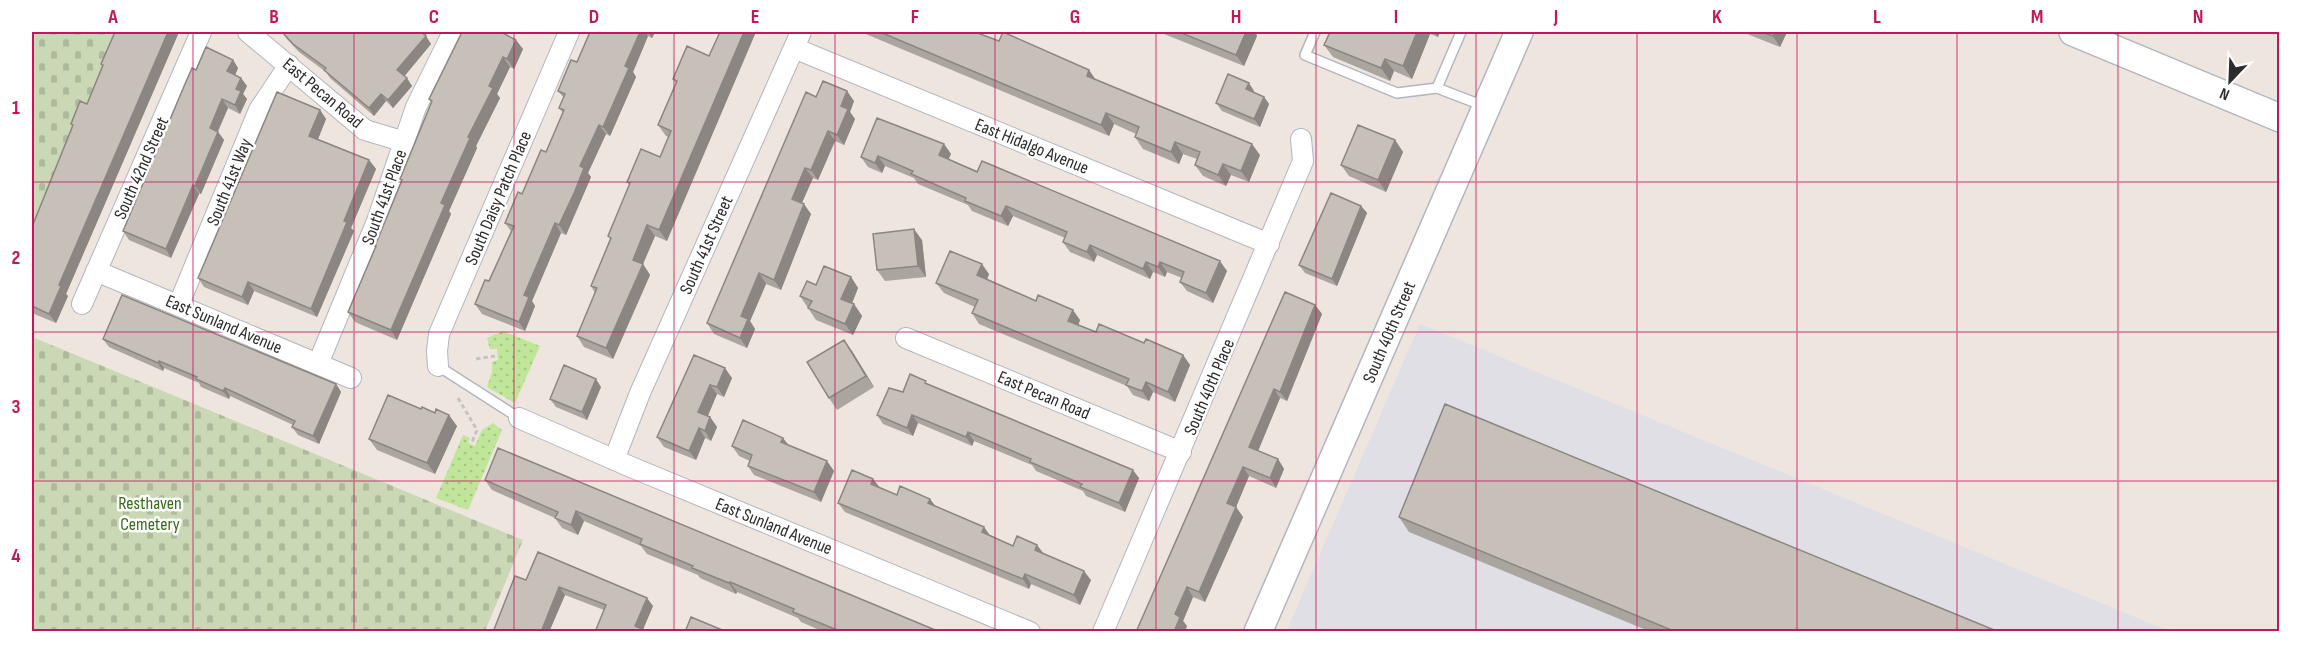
<svg xmlns="http://www.w3.org/2000/svg" width="2311" height="663" viewBox="0 0 2311 663" font-family="'Sofia Sans Condensed',sans-serif">
<style>
.industrial{fill:#e0dfe6}
.grass{fill:url(#grass-dots)}
.cemetery{fill:url(#cemetery-stones)}
.lines{fill:none;stroke-linecap:round;stroke-linejoin:round}
.service-casing{stroke:#b2b6c0;stroke-width:12}
.minor-casing{stroke:#b2b6c0;stroke-width:22}
.secondary-casing{stroke:#b2b6c0;stroke-width:30}
.path{stroke:#c4c4c4;stroke-width:3;stroke-dasharray:4.5 3;stroke-linecap:butt}
.service{stroke:#fff;stroke-width:9}
.minor{stroke:#fff;stroke-width:20}
.secondary{stroke:#fff;stroke-width:27}
.wall{fill:#aaa59f}
.shaded-wall{fill:#8b8682}
.building{fill:#c6c0b9;stroke:#8b8682;stroke-width:1.5}
.grid{fill:none;stroke:#c2185b;stroke-width:1.5;stroke-opacity:0.55}
.labels{text-anchor:middle;stroke-width:5;stroke-linejoin:round;paint-order:stroke}
.street-label{font-size:18px;fill:#2c2c2c;stroke:#fff}
.park-label{font-size:18px;fill:#366d18;stroke:#fff}
.neatline{fill:none;stroke:#c2185b;stroke-width:2}
.grid-label{font-size:20px;text-anchor:middle;font-weight:bold;fill:#c2185b}
</style>
<defs>
<pattern id="grass-dots" width="8" height="8" patternUnits="userSpaceOnUse" patternTransform="scale(1.5)"><rect width="8" height="8" fill="#bfe699"/><path d="M2 2h.1M6 6h.1" fill="none" stroke="#a4c584" stroke-width="1.8" stroke-linecap="round"/></pattern>
<pattern id="cemetery-stones" width="16" height="16" patternUnits="userSpaceOnUse" patternTransform="scale(1.5)"><rect width="16" height="16" fill="#cbd8b5"/><path d="M2 7V4a2 2 0 0 1 4 0v3zM10 15v-3a2 2 0 0 1 4 0v3z" fill="#aeba9c"/></pattern>
</defs>
<rect width="100%" height="100%" fill="#eee5de"/>
<!-- industrial -->
<path class="industrial" d="M1420 324 2169 631 1286 632Z"/>
<!-- grass -->
<path class="grass" d="M503 331 540 346 515 403 487 387 492 372V362L498 360 497 349H490L487 338Z
M493 423 502 430 468 510 436 498 463 435 470 438 468 443 475 446 482 430Z"/>
<!-- cemetery -->
<path class="cemetery" d="M32 32H118L32 235Z
M32 337 523 540 485 631H32Z"/>
<g class="lines">
<!-- service casing -->
<g class="service-casing">
<path id="service" d="M1315 32 1305 55 1397 93 1437 88 1484 106
M1437 88 1461 32
M438 366 519 418"/>
</g>
<!-- minor casing -->
<g class="minor-casing">
<path id="minor" d="M248 32 365 130 405 142
M794 48 1269 244
M96 271 351 378
M82 304 201 32
M179 304 259 110 289 65
M906 338 1181 452
M318 364 377 221 416 107 453 32
M438 366 437 351 439 334 569 32
M519 418 631 467 1030 632
M614 460 640 393 801 32
M1103 632 1303 161 1301 139"/>
</g>
<!-- secondary casing -->
<g class="secondary-casing">
<path id="secondary" d="M2073 32 2280 118
M1258 632 1519 32"/>
</g>
<!-- path -->
<path class="path" d="M476 359 495 356
M458 398 477 430 472 442"/>
<!-- service -->
<use href="#service" class="service"/>
<!-- minor -->
<use href="#minor" class="minor"/>
<!-- secondary -->
<use href="#secondary" class="secondary"/>
</g>
<!-- wall -->
<path class="wall" d="M115 32H179L66 294 68 296 56 323 32 313V227L73 127 71 124 87 104 102 67 101 64Z
M282 32H428L425 36 431 44 404 76 412 86 393 108 386 101 374 116 330 78 326 72 299 52 287 39Z
M462 32 523 49 514 69 510 67 497 94 500 98 476 146 477 148 449 211 451 214 397 340 355 322 348 312 376 247 375 246 401 181 400 179 431 103 429 99Z
M590 32H655L652 38 648 36 633 72 636 77 610 136 606 134 588 173 591 177 566 235 561 233 532 301 535 306 525 331 482 314 475 304 489 281 511 231 505 223 546 152 563 113 559 108 564 98 558 91 577 62Z
M861 32H975L999 41 1089 70 1096 80 1260 155 1249 182 1231 175 1226 186 1203 176 1195 165 1197 159 1183 154 1179 164 1143 149 1135 137 1136 134 1114 124 1109 136Z
M1159 32H1255L1257 36 1244 66Z
M1330 32H1440L1438 37 1430 34 1412 79 1394 71 1390 81 1333 57 1324 45Z
M1742 32H1787L1780 47Z
M687 46 667 241 655 236 643 264 650 275 613 359 584 347 577 336 595 293 591 286 610 239 608 236 630 186 627 182 660 157 669 137 666 136 658 125 676 83 673 79Z
M233 60 238 68 235 75 241 78 247 86 243 94 247 99 240 114 228 108 218 132 224 140 201 194H199L171 258 129 240 123 231 196 70Z
M1254 91 1253 92 1264 97 1269 104 1260 127 1222 111 1216 103Z
M816 97 854 101 850 112 855 119 844 145 835 141 818 180 813 178 802 203 811 214 781 290 766 284 750 321 755 329 747 348 714 334 707 323Z
M320 110 326 119 318 139 369 160 376 169 351 228 354 231 317 317 254 291 248 305 204 287 198 278Z
M1395 140 1403 152 1386 192 1349 176 1341 165Z
M944 144 951 154 948 159 1227 271 1213 303 1187 291 1180 282 1182 278 1167 272 1165 277 1153 272 1150 279 1097 255 1094 262 1070 252 1063 242 1065 238 1013 216 1008 226 972 211 968 205 918 184 914 178 885 166 882 173 868 167 861 157Z
M1361 206 1367 213 1337 286 1305 273 1299 265Z
M922 240 926 277 885 281 877 270Z
M989 274 987 280 1080 320 1078 325 1096 332 1144 343 1183 355 1190 365 1175 402 1153 392 1149 401 1133 395 1127 386 979 324 972 313 975 307 944 293 936 283Z
M851 277 858 288 852 304H854L862 316 853 335 816 320 800 296 816 285Z
M1315 305 1322 314 1287 401 1280 398 1258 451 1278 459 1284 469 1276 488 1249 476 1236 507 1243 517 1205 602 1193 597 1183 621 1187 626 1136 632Z
M103 339 336 384 341 392 319 444 298 435 292 427 293 425 230 396 229 399 201 387 199 383 164 368 163 371 109 347Z
M852 351 874 387 837 410 829 398Z
M694 355 732 378 724 397 717 394 708 416 710 417 717 427 711 441 705 438 696 460 664 447 657 437Z
M929 385 1139 478 1125 512 1086 496 1083 491 1036 471 1032 465 974 441 972 446 918 423 913 436 883 424 877 415 903 392Z
M601 387 587 420 556 407 550 399Z
M421 409 457 426 435 474 377 450 369 439Z
M789 445 834 471 821 502 754 475 748 466 750 461 739 456 732 446Z
M873 479 880 488 897 495 936 507 984 527 990 536 1013 546 1044 554 1091 580 1080 605 1031 584 1029 589 845 512 838 503Z
M485 480 940 632H824L801 622 798 618 737 592 736 594 700 578 698 575 647 554 641 546 584 521 578 535 562 528 555 518 492 490Z
M1399 517 1999 632H1651L1409 532Z
M526 580 653 606 643 629 604 610 565 595 549 632H493Z"/>
<!-- shaded-wall -->
<path class="shaded-wall" d="M168 32H179L66 294 68 296 56 323 49 314 59 285Z
M420 32H428L424 37Z
M640 32H645L648 36 633 72 636 77 610 136 603 127 625 66Z
M648 32H655L652 38Z
M744 32H756L667 241 659 230Z
M1246 32H1255L1257 36 1244 66 1236 55Z
M1417 32H1428L1430 34 1412 79 1403 66Z
M1433 32H1440L1438 37Z
M1774 32H1787L1780 47 1773 36Z
M426 36 431 44 403 78 397 70Z
M516 40 523 49 514 69 507 59Z
M503 57 510 67 497 94 500 98 476 146 477 148 449 211 451 214 397 340 391 330 441 203 489 86Z
M1385 59 1394 71 1390 81 1381 68Z
M233 60 238 68 233 80 227 71Z
M1089 70 1097 82 1087 76Z
M241 78 247 86 243 94 247 99 240 114 235 105 236 89Z
M407 78 412 86 393 108 388 100Z
M1249 83 1254 91 1252 97 1246 89Z
M847 91 854 101 850 112 855 119 844 145 837 135 841 106Z
M381 94 386 101 374 116 369 108Z
M1264 97 1269 104 1260 127 1254 119Z
M222 99 228 108 215 137 210 128Z
M320 110 326 119 316 144 309 136Z
M1106 113 1114 124 1109 136 1101 125Z
M599 125 606 134 588 173 591 177 566 235 559 225 580 166Z
M828 131 835 141 818 180 811 170Z
M218 132 224 140 201 194 195 186Z
M1395 140 1403 152 1386 192 1378 180Z
M1175 142 1183 154 1179 164 1171 152Z
M944 144 951 154 946 165 939 155Z
M1252 144 1260 155 1249 182 1241 171Z
M878 156 885 166 882 173 875 163Z
M369 160 376 169 351 228 354 231 317 317 311 309 344 221Z
M1223 164 1231 175 1226 186 1218 175Z
M805 168 813 178 799 209 792 199Z
M193 185 199 194 171 258 166 249Z
M804 204 811 214 781 290 774 280Z
M1006 206 1013 216 1008 226 1001 216Z
M1361 206 1367 213 1337 286 1332 279Z
M555 223 561 233 532 301 535 306 525 331 519 322 524 295Z
M647 225 655 236 643 264 650 275 613 359 606 348 633 260Z
M914 229 922 240 926 277 918 266Z
M1090 245 1097 255 1094 262 1087 252Z
M1220 261 1227 271 1213 303 1206 293Z
M1146 262 1153 272 1150 279 1143 269Z
M1160 262 1167 272 1165 277 1158 267Z
M982 264 989 274 984 286 977 275Z
M759 273 766 284 750 321 755 329 747 348 740 338 741 316Z
M851 277 858 288 849 310 841 299Z
M248 282 254 291 248 305 242 297Z
M854 304 862 316 853 335 845 324Z
M1315 305 1322 314 1287 401 1280 392Z
M1073 310 1080 320 1076 331 1068 321Z
M844 340 852 351 874 387 866 376Z
M1183 355 1190 365 1175 402 1168 392Z
M159 361 164 368 163 371 158 363Z
M725 368 732 378 724 397 717 387Z
M596 379 601 387 587 420 582 412Z
M1146 382 1153 392 1149 401 1142 391Z
M336 384 341 392 319 444 313 436Z
M710 385 717 394 705 422 698 412Z
M225 388 230 396 229 399 223 391Z
M1274 389 1280 398 1256 456 1249 447Z
M449 415 457 426 435 474 427 463Z
M912 415 918 423 913 436 907 428Z
M710 417 717 427 711 441 705 431Z
M699 428 705 438 696 460 689 451Z
M968 432 974 441 972 446 966 437Z
M783 438 790 447 781 442Z
M1278 459 1284 469 1276 488 1270 478Z
M827 461 834 471 821 502 814 492Z
M1243 467 1249 476 1236 507 1243 517 1205 602 1199 592 1227 503Z
M1133 470 1139 478 1125 512 1119 503Z
M873 479 880 488 871 484Z
M930 499 937 508 928 503Z
M576 511 584 521 578 535 571 525Z
M984 527 991 537 982 532Z
M1037 545 1044 554 1035 550Z
M1084 571 1091 580 1080 605 1074 595Z
M1025 574 1031 584 1029 589 1023 579Z
M730 582 737 592 736 594 729 583Z
M559 587 565 595 549 632H541Z
M1187 587 1193 597 1183 621 1187 626 1185 632H1174L1175 614Z
M647 598 653 606 642 632 635 626Z"/>
<!-- building -->
<path class="building" d="M115 32H168L59 285 61 286 49 314 32 306V227L73 125 71 124 80 101 87 104 103 65 101 64Z
M282 32H421L426 36 397 70 407 78 388 100 381 94 369 108 324 70 326 68 293 44Z
M462 32H501L516 40 507 59 503 57 489 86 493 88 468 137 470 138 441 203 445 205 391 330 348 312 376 246H375L402 180 400 179 432 101 429 99Z
M590 32H640L625 66 629 68 603 127 599 125 580 166 584 168 575 191 559 225 555 223 524 295 529 297 519 322 475 304 485 280 489 281 514 226 505 223 518 192 522 194 541 150 546 152 564 110 559 108 565 94 558 91 571 60 577 62Z
M720 32H744L659 230 647 225 633 260 643 264 606 348 577 336 597 288 591 286 611 238 608 236 630 183 627 182 641 149 660 157 671 131 658 125 677 81 673 79 687 46 709 56Z
M880 32H975L999 41 1003 32 1089 70 1087 76 1252 144 1241 171 1223 164 1218 175 1195 165 1200 152 1175 142 1171 152 1135 137 1139 127 1106 113 1101 125Z
M1179 32H1246L1236 55Z
M1330 32H1417L1403 66 1385 59 1381 68 1324 45Z
M1762 32H1774L1773 36Z
M206 47 233 60 227 71 241 78 236 89 241 91 235 105 222 99 210 128 218 132 195 186 193 185 166 249 123 231 182 91 192 68 196 70Z
M1228 74 1249 83 1246 89 1264 97 1254 119 1216 103Z
M823 81 847 91 841 106 848 109 837 135 828 131 811 170 805 168 792 199 804 204 774 280 759 273 741 316 748 319 740 338 707 323 806 92 816 97Z
M277 92 320 110 309 136 369 160 344 221 347 222 311 309 248 282 242 297 198 278Z
M877 118 944 144 939 155 977 172 982 161 1220 261 1206 293 1180 282 1184 272 1160 262 1158 267 1146 262 1143 269 1090 245 1087 252 1063 242 1067 232 1006 206 1001 216 965 201 966 198 911 174 913 171 878 156 875 163 861 157Z
M1358 125 1395 140 1378 180 1341 165Z
M1331 193 1361 206 1332 279 1299 265Z
M914 229 918 266 877 270 873 234Z
M950 251 982 264 977 275 1036 301 1038 295 1073 310 1068 321 1096 332 1099 324 1144 343 1146 339 1183 355 1168 392 1146 382 1142 391 1126 385 1129 379 972 313 978 300 936 283Z
M824 266 851 277 841 299 854 304 845 324 808 308 812 301 800 296 807 281 816 285Z
M1285 292 1315 305 1280 392 1274 389 1249 447 1278 459 1270 478 1243 467 1227 503 1236 507 1199 592 1187 587 1175 614 1180 617 1174 632H1136Z
M122 295 336 384 313 436 292 427 295 421 225 388 223 391 196 379 197 377 159 361 158 363 103 339Z
M844 340 866 376 829 398 807 362Z
M694 355 725 368 717 387 710 385 698 412 710 417 705 431 699 428 689 451 657 437Z
M564 365 596 379 582 412 550 399Z
M910 374 926 381 925 383 1133 470 1119 503 1080 487 1082 484 1030 462 1031 459 968 432 966 437 912 415 907 428 877 415 889 388 903 392Z
M388 395 421 409 422 407 435 413 436 409 449 415 427 463 369 439Z
M1445 404 1999 632H1676L1399 517Z
M743 420 783 438 781 442 827 461 814 492 748 466 752 455 732 446Z
M498 448 940 632H842L793 612 794 609 730 582 729 583 692 568 693 566 640 544 642 539 576 511 571 525 555 518 558 512 485 480Z
M852 470 873 479 871 484 897 495 900 486 930 499 928 503 984 527 982 532 1013 546 1017 536 1037 545 1035 550 1084 571 1074 595 1025 574 1023 579 838 503Z
M538 552 647 598 635 626 649 632H595L606 605 559 587 541 632H493L515 576 526 580Z
M691 617 727 632H685Z"/>
<!-- grid -->
<path class="grid" d="M193 32V632M354 32V632M514 32V632M674 32V632M835 32V632M995 32V632M1156 32V632M1316 32V632M1476 32V632M1637 32V632M1797 32V632M1957 32V632M2118 32V632M32 182H2280M32 332H2280M32 481H2280"/>
<g class="labels">
<!-- street labels -->
<g class="street-label">
<text transform="translate(323 93) rotate(40)" y="6">East Pecan Road</text>
<text transform="translate(1032 146) rotate(22)" y="6">East Hidalgo Avenue</text>
<text transform="translate(141 168) rotate(-66)" y="6">South 42nd Street</text>
<text transform="translate(229 182) rotate(-68)" y="6">South 41st Way</text>
<text transform="translate(384 197) rotate(-70)" y="6">South 41st Place</text>
<text transform="translate(498 198) rotate(-67)" y="6">South Daisy Patch Place</text>
<text transform="translate(706 245) rotate(-66)" y="6">South 41st Street</text>
<text transform="translate(224 324) rotate(23)" y="6">East Sunland Avenue</text>
<text transform="translate(1389 332) rotate(-67)" y="6">South 40th Street</text>
<text transform="translate(1209 387) rotate(-67)" y="6">South 40th Place</text>
<text transform="translate(1044 395) rotate(23)" y="6">East Pecan Road</text>
<text transform="translate(774 526) rotate(22)" y="6">East Sunland Avenue</text>
</g>
<!-- park labels -->
<g class="park-label">
<text x="150" y="509">Resthaven<tspan x="150" dy="21">Cemetery</tspan></text>
</g>
</g>
<!-- border -->
<rect width="2311" height="663" fill="none" stroke="#ffffff" stroke-width="66"/>
<!-- north arrow -->
<g transform="translate(2230 81) rotate(203)" stroke="#ffffff" stroke-width="4.5" paint-order="stroke">
<path d="M0-4.5L10 22L0 15L-10 22Z" fill="#2c2c2c"/>
<text y="-9" font-size="16" font-weight="bold" text-anchor="middle" fill="#2c2c2c">N</text>
</g>
<rect x="33" y="33" width="2245" height="597" class="neatline"/>
<g class="grid-label">
<text x="113" y="23">A</text>
<text x="274" y="23">B</text>
<text x="434" y="23">C</text>
<text x="594" y="23">D</text>
<text x="755" y="23">E</text>
<text x="915" y="23">F</text>
<text x="1075" y="23">G</text>
<text x="1236" y="23">H</text>
<text x="1396" y="23">I</text>
<text x="1556" y="23">J</text>
<text x="1717" y="23">K</text>
<text x="1877" y="23">L</text>
<text x="2037" y="23">M</text>
<text x="2198" y="23">N</text>
<text x="16" y="114">1</text>
<text x="16" y="264">2</text>
<text x="16" y="413">3</text>
<text x="16" y="562">4</text>
</g>
</svg>
